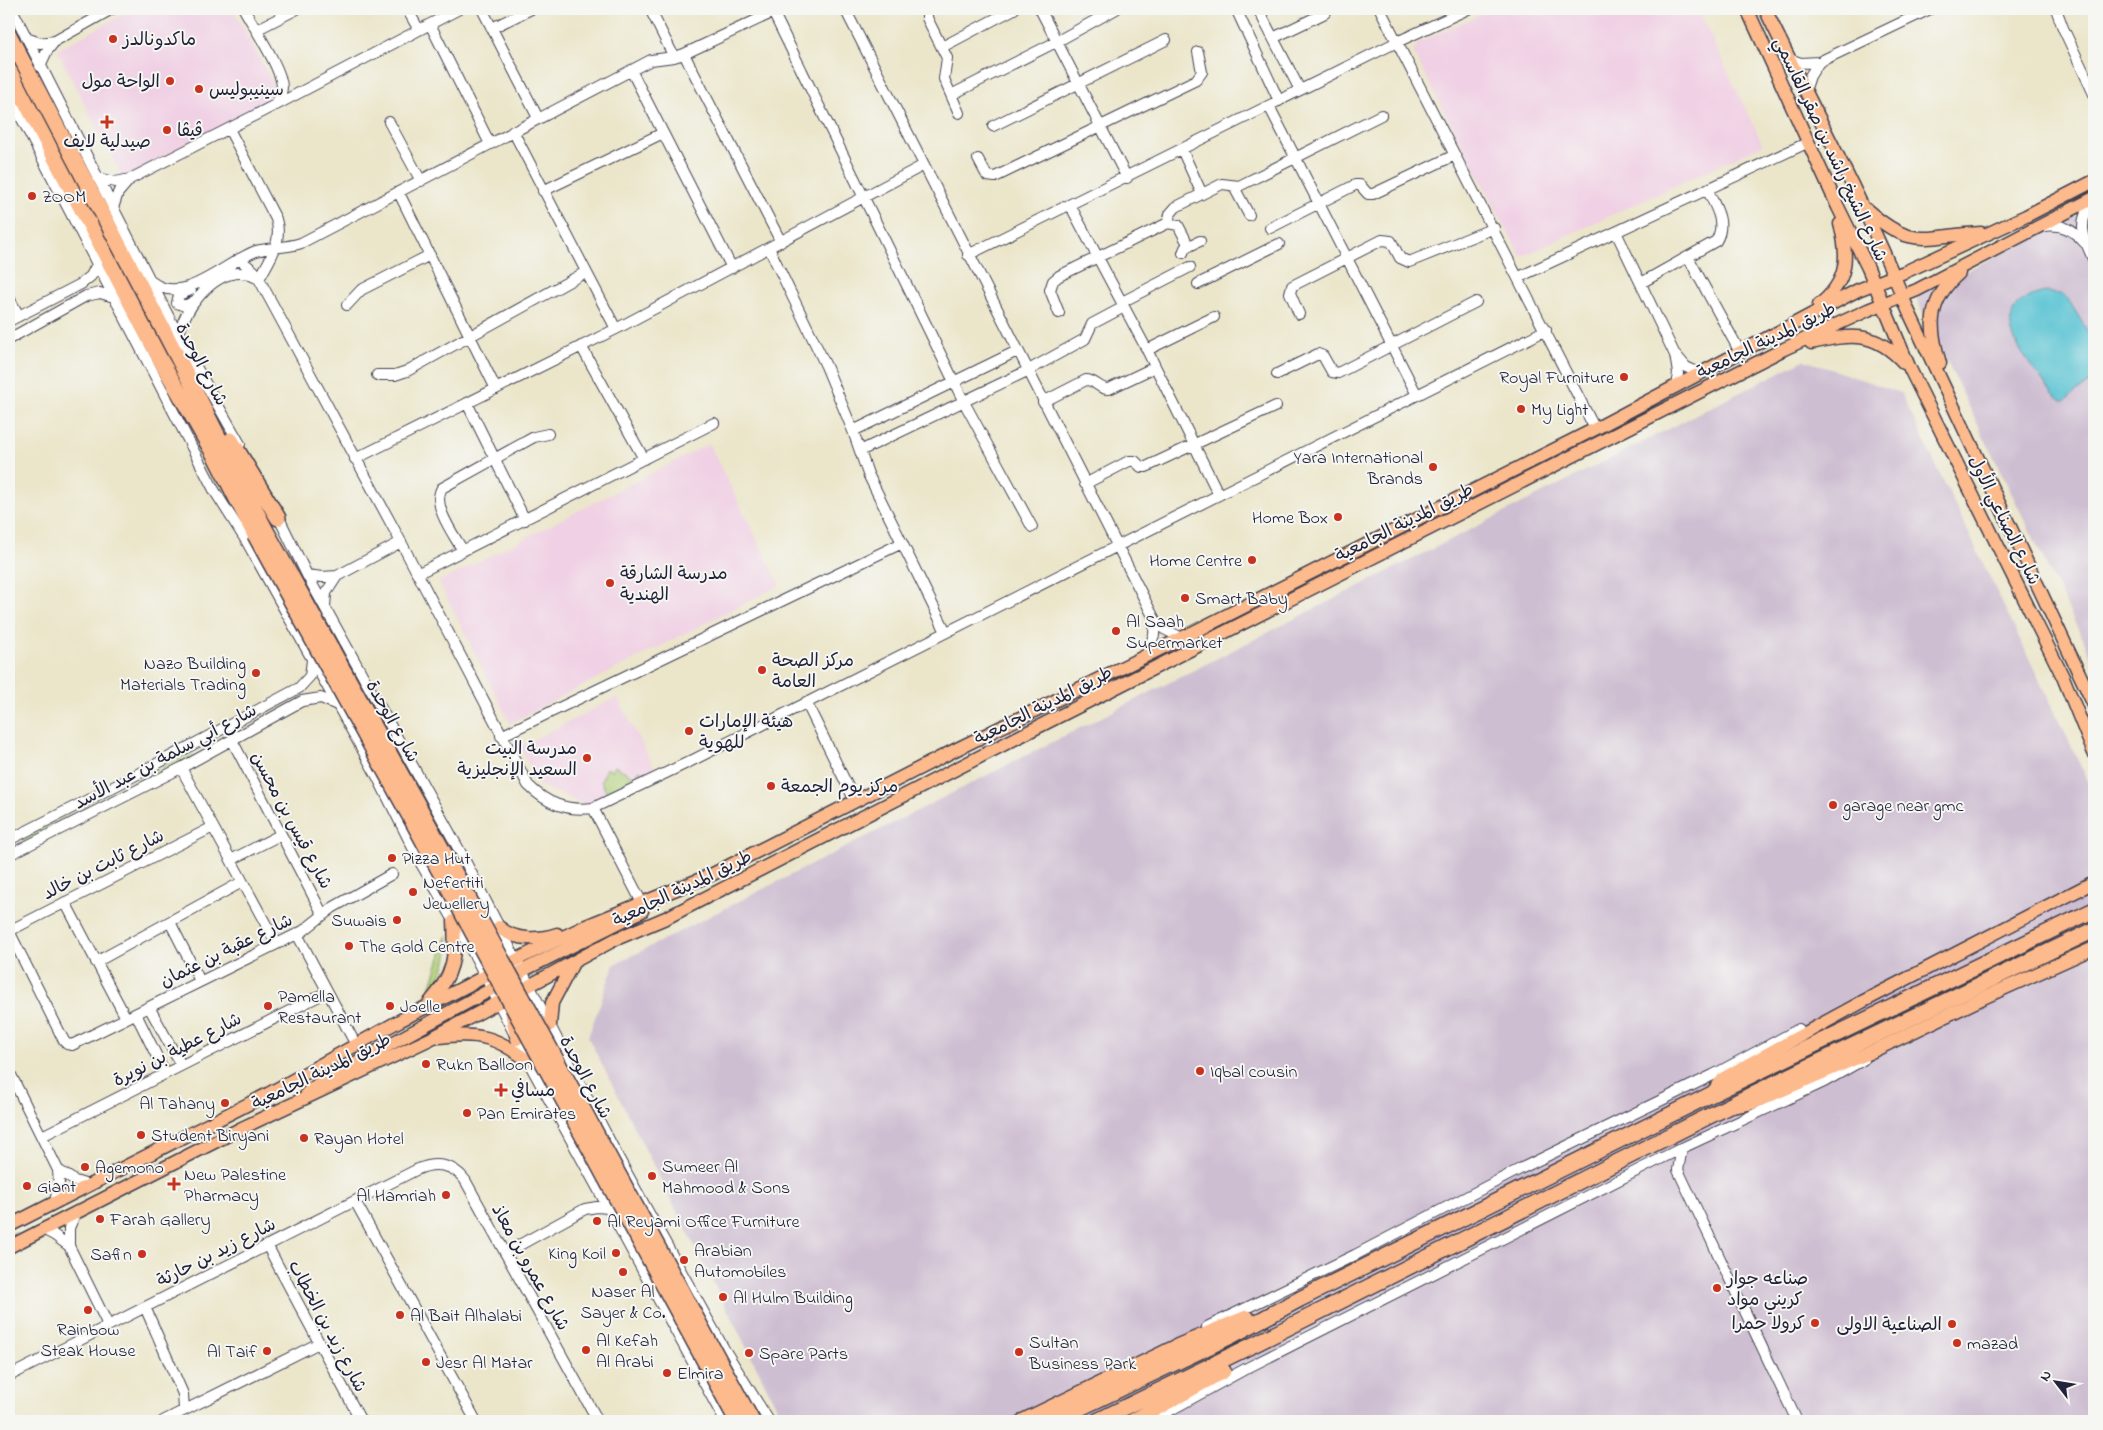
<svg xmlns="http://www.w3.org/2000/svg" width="2103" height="1430" viewBox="0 0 2103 1430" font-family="'Indie Flower','Playpen Sans Arabic',sans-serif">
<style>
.built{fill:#f0d0e4}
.industrial{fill:#cebed1}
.green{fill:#adcd75;stroke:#687858}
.water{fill:#58c3d3;stroke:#3d7287}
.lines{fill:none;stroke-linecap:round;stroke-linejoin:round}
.minor-casing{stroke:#403f50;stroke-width:12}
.major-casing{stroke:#403f50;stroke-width:15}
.highway-casing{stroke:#403f50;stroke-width:18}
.minor{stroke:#fff;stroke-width:10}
.major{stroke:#fcba8d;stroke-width:12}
.highway{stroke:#fcba8d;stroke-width:15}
.highway-bridge-casing{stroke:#403f50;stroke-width:18;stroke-linecap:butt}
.highway-bridge{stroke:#fcba8d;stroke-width:15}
.poi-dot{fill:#c8321e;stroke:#f6f6f2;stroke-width:2}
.labels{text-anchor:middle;stroke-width:4;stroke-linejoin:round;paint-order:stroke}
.poi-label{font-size:18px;fill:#22223b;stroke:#f6f6f2;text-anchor:start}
.street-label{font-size:18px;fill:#22223b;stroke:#f6f6f2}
</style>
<rect width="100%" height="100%" fill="#f6f6f2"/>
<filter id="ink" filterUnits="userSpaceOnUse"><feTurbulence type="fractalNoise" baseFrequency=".02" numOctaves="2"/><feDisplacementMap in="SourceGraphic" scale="10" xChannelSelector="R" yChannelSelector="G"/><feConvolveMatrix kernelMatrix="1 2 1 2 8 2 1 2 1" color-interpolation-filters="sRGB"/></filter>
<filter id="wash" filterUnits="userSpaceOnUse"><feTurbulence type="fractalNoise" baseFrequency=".0096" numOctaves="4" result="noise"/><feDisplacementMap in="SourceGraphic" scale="20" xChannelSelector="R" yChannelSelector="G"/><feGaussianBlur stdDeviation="1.12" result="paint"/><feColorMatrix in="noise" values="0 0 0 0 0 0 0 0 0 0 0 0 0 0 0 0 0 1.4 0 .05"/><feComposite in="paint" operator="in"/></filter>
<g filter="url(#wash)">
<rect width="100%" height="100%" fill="#ebe6ca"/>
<!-- built -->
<path class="built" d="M133 9H233L273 84 274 97 123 179 57 50Z
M1492 9H1698L1763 145 1521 257 1413 52 1418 43Z
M709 444 780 585 510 723 439 582Z
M617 697 655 769 586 805 539 785 520 747Z"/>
<!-- industrial -->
<path class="industrial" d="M2094 208V662L1915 296Z
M1804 360 1901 393 2094 793V1421H784L588 1037 614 965Z"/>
<!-- green -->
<path class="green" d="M191 752 194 757 163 772 161 768Z
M615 766 635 777 639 770 644 773 606 792 601 781 607 768 612 771Z
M158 769 160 774 128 790 126 786Z
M123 787 125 791 94 808 91 804Z
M88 805 90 809 58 826 56 822Z
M53 823 55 827 24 843 22 839Z
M447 935C450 956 445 974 430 989Z"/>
<!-- water -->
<path class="water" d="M2046 292 2061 294 2068 299 2094 342V379L2064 401C2055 399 2046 385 2040 377 2014 346 1987 304 2046 292Z"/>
</g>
<g filter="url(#ink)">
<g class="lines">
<!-- minor casing -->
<g class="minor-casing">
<path id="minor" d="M12 9 179 337 240 444
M407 9 419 30
M482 9 538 118
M650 9 674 57
M845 9 1155 620 1164 629 1182 638
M927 9V18L947 58 944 79 959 113
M1040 9 1127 178
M1236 9 1279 101
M1258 9 1300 90
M1380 9 1595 429
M2056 9 2063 28 2094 94
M773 12 964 402 1032 527
M430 24 490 144
M492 28 531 9
M256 30 297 9
M26 38 40 43 55 41 112 9
M1273 38 1325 13 1328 9
M942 47 1014 9
M684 54 781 242
M1789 59 1801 63 1819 62 1930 9
M40 66 47 51 55 41
M631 70 732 268
M1805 91 1810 76 1819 62
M9 94 214 490 247 542 377 776 420 862 477 960 528 1061 725 1421
M951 95 1056 42 1116 9
M276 105 459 9
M1269 106 1417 395
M389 122 421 181
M993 126 1166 40
M513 131 616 329
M1182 150 1202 194
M978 159 987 176 995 177 1196 80 1202 72 1198 52
M97 178 116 182 130 179 275 105C279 99 282 94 282 87 282 69 253 26 244 9
M1234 187 1249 215
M543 191 663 133
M399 193 496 389
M2094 199C2076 222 2083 237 2094 261
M1070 205 1147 350 1219 495
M113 208 118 193 130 179
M1168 223 1170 214 1176 207 1222 184 1239 186 1381 115
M2044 226C2063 224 2072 229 2085 243
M1270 228 1355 185H1360L1368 194H1373L1455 155
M1616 232 1675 355 1678 373 1676 387
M769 248 826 366 853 431 868 474 946 632
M1183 253 1185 248 1200 241
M968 255 1397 42 1468 9
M1688 257 1740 352
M239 259 254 271 259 279 401 542 528 785C547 804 566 811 593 808L693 760 1546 330
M1519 277 1809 142
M152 282C184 307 225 262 256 251 271 247 286 248 301 243L651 60 674 57 684 54 780 9
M1641 283 1716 241C1727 223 1715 206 1707 189
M1198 284 1279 244
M191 290 179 295 177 303 185 306 194 301
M9 298 19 316
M1122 302 1190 267
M347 305 361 290 430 255
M1059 313 1050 290 1053 281 1059 276 1168 223 1178 225 1189 246
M1299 314 1290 293 1292 286 1382 240 1391 241 1400 258 1409 262 1494 228
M9 321 81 284 91 276 97 264
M179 337C182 310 212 273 240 273 247 273 253 276 259 279 270 259 283 242 276 219L229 129
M9 339 86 296 100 293 114 297
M581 346 644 459
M1147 350 1214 317
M1676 355 1686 367 1701 374
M1277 374 1318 354 1323 356 1332 372 1338 373 1476 302
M377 375H395L407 371 586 272
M1043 402 1086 380C1096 380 1099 390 1109 389L1155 367
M467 403 525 520
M853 431 1017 351
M860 451 1027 371 1085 339 1092 324 1124 307
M355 459 616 329 924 165
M1085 484 1129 461H1135L1141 467H1146L1276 406
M276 512 307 575 462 855 619 1159 724 1349 769 1421
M463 551C454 535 431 505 442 488L534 437 548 434
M417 574 714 423
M307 575 322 577 337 576 401 542
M325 607 326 593 337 576
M1146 656 1154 635 1155 620
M806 702 855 801
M236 736 232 740 323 915
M501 736 902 543
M181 768 276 943
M593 808 642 903
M9 840 117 785 299 688 310 676 312 660
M9 855 181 768 302 701 321 698 337 705
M231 860 280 835
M65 902 126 1018
M170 922 200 981
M9 931 64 1041 67 1044 72 1045 303 931 332 908 392 874
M9 931 213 827
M297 934 356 1045
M96 962 242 882
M149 1007 181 1065
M136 1014 165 1073
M9 1071 58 1170 59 1183 55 1202
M42 1136 327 992
M1682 1148 1678 1170 1797 1421
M58 1170 75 1181 88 1185
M355 1201 476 1421
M76 1212 69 1228V1246L108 1325
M43 1229 54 1235 69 1246
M267 1245 361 1421
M505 1253 585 1209 597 1207 608 1208
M145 1307 183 1394 184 1410
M1207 1327 1355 1255 1520 1169 1713 1075 1799 1029
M9 1376 416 1170C435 1161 453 1164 465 1180L598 1421
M1148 1418 1167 1412 1247 1368 1682 1148 1824 1082 1863 1060
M163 1421 319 1343"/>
</g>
<!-- major casing -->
<g class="major-casing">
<path id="major" d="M1747 9 1838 207 1868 268 1910 369 2063 677 2094 753
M1765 9C1813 109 1867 207 1908 310L2094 705
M1867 210C1915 252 1925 235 1981 233
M1819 305C1848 282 1849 257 1840 224
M1811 343C1850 334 1874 330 1904 363
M1940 363C1928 326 1928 301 1959 273
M499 927C514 941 539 940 557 934
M430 1002C454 975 456 956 454 921
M550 1025 552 1003 573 963
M439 1037C479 1032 497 1037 528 1061
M517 1039C511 1015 504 991 522 971L642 911
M307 1093 322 1081 492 989 506 979
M1710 1095 1724 1078 1736 1071 1862 1002 2094 882
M1731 1107 1753 1103 1869 1053 1983 998 2094 948
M9 1226 268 1094 399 1021 526 955 586 926 713 874 957 749 1182 638 1595 429 1858 290 1907 271 2026 216 2094 181
M9 1247 242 1128 430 1039 616 939 668 917 1026 733 1784 349 1868 310 1917 290 2094 198"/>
</g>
<!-- highway casing -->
<g class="highway-casing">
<path id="highway" d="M9 35 189 379 265 529
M9 70 160 359 216 458 255 535
M231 440 278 518
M1024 1421 1179 1346 1247 1318
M1053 1421 1233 1335 1300 1299 1710 1095 2094 910
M1097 1421 1257 1343 1769 1086 2094 930
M1133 1421 1223 1371"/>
</g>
<!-- minor -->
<use href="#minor" class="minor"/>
<!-- major -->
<use href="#major" class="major"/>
<!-- highway -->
<use href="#highway" class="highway"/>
<!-- highway-bridge casing -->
<g class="highway-bridge-casing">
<path id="highway-bridge" d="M265 529 425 818 752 1421
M255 535 414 824 737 1421"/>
</g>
<!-- highway-bridge -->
<use href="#highway-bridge" class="highway-bridge"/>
</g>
</g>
<!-- markers -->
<g class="poi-dot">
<circle cx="113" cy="39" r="5"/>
<circle cx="170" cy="81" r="5"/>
<circle cx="199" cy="89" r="5"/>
<path d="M104.5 114.5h5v5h5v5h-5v5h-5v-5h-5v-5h5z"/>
<circle cx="167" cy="130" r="5"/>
<circle cx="32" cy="196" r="5"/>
<circle cx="1624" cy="377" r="5"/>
<circle cx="1521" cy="409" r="5"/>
<circle cx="1433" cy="467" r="5"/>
<circle cx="1338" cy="517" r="5"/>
<circle cx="1252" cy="560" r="5"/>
<circle cx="610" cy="583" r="5"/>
<circle cx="1185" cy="598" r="5"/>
<circle cx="1116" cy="631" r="5"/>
<circle cx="762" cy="670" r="5"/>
<circle cx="256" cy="673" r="5"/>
<circle cx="689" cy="731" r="5"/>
<circle cx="587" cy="758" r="5"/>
<circle cx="771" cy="786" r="5"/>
<circle cx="1833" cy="805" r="5"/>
<circle cx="392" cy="858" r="5"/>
<circle cx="413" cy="892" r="5"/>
<circle cx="397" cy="920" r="5"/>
<circle cx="349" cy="946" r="5"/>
<circle cx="268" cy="1006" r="5"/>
<circle cx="390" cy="1006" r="5"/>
<circle cx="426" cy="1064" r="5"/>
<circle cx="1200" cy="1071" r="5"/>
<path d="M498.5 1082.5h5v5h5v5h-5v5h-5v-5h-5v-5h5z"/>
<circle cx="225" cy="1103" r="5"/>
<circle cx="467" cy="1113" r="5"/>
<circle cx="141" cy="1135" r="5"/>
<circle cx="304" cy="1138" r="5"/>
<circle cx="85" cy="1167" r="5"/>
<circle cx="652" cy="1176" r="5"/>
<path d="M171.5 1176.5h5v5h5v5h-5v5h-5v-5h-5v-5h5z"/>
<circle cx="27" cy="1186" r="5"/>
<circle cx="446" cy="1195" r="5"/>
<circle cx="100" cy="1219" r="5"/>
<circle cx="597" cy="1221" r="5"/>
<circle cx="616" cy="1253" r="5"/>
<circle cx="142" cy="1254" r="5"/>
<circle cx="684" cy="1260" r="5"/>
<circle cx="623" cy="1272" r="5"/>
<circle cx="1717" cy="1288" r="5"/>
<circle cx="723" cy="1297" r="5"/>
<circle cx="88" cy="1310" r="5"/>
<circle cx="400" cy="1315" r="5"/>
<circle cx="1815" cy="1323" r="5"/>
<circle cx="1952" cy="1324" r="5"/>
<circle cx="1957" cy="1343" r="5"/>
<circle cx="586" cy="1350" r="5"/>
<circle cx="267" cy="1351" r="5"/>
<circle cx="1019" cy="1352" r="5"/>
<circle cx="749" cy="1353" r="5"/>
<circle cx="426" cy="1362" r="5"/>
<circle cx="667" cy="1373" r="5"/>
</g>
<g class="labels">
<!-- poi labels -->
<g class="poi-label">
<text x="123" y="45">ماكدونالدز</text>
<text x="160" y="87" text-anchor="end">الواحة مول</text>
<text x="209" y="95">سينيبوليس</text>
<text x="177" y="136">ڤيڤا</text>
<text x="107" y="147" text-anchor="middle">صيدلية لايف</text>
<text x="42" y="202">ZOOM</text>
<text x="1614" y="383" text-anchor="end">Royal Furniture</text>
<text x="1531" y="415">My Light</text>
<text x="1423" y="463" text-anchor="end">Yara International<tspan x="1423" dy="21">Brands</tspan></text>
<text x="1328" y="523" text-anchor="end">Home Box</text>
<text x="1242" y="566" text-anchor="end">Home Centre</text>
<text x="620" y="579">مدرسة الشارقة<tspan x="620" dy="21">الهندية</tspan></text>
<text x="1195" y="604">Smart Baby</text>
<text x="1126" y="627">Al Saah<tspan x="1126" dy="21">Supermarket</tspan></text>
<text x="772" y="666">مركز الصحة<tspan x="772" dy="21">العامة</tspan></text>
<text x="246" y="669" text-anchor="end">Nazo Building<tspan x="246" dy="21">Materials Trading</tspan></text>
<text x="699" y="727">هيئة الإمارات<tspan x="699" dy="21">للهوية</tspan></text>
<text x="577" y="754" text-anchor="end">مدرسة البيت<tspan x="577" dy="21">السعيد الإنجليزية</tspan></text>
<text x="781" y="792">مركز يوم الجمعة</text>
<text x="1843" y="811">garage near gmc</text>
<text x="402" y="864">Pizza Hut</text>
<text x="423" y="888">Nefertiti<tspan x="423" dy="21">Jewellery</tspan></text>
<text x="387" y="926" text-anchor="end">Suwais</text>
<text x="359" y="952">The Gold Centre</text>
<text x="278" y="1002">Pamella<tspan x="278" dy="21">Restaurant</tspan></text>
<text x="400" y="1012">Joelle</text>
<text x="436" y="1070">Rukn Balloon</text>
<text x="1210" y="1077">Iqbal cousin</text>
<text x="511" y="1096">مسافي</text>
<text x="215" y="1109" text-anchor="end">Al Tahany</text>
<text x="477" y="1119">Pan Emirates</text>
<text x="151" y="1141">Student Biryani</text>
<text x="314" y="1144">Rayan Hotel</text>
<text x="662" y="1172">Sumeer Al<tspan x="662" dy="21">Mahmood &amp; Sons</tspan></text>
<text x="95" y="1173">Agemono</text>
<text x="184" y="1180">New Palestine<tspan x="184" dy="21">Pharmacy</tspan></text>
<text x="37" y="1192">Giant</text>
<text x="436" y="1201" text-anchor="end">Al Hamriah</text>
<text x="110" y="1225">Farah Gallery</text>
<text x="607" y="1227">Al Reyami Office Furniture</text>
<text x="694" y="1256">Arabian<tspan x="694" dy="21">Automobiles</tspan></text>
<text x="606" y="1259" text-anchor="end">King Koil</text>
<text x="132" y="1260" text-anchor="end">Safin</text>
<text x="1727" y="1284">صناعه جوار<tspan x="1727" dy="21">كريني مواد</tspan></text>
<text x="623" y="1297" text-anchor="middle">Naser Al<tspan x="623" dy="21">Sayer &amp; Co.</tspan></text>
<text x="733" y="1303">Al Hulm Building</text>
<text x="410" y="1321">Al Bait Alhalabi</text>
<text x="1805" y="1329" text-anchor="end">كرولا حمرا</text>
<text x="1942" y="1330" text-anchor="end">الصناعية الاولى</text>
<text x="88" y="1335" text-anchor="middle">Rainbow<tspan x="88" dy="21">Steak House</tspan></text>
<text x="596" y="1346">Al Kefah<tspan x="596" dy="21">Al Arabi</tspan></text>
<text x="1029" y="1348">Sultan<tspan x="1029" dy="21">Business Park</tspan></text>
<text x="1967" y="1349">mazad</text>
<text x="257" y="1357" text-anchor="end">Al Taif</text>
<text x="759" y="1359">Spare Parts</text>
<text x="436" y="1368">Jesr Al Matar</text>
<text x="677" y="1379">Elmira</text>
</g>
<!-- street labels -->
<g class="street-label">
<text transform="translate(1831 149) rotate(65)" y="6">شارع الشيخ راشد بن صقر القاسمي</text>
<text transform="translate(1766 340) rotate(-26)" y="6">طريق المدينة الجامعية</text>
<text transform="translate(202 364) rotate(62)" y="6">شارع الوحدة</text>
<text transform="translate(2005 520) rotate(64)" y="6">شارع الصناعي الأول</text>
<text transform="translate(1404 522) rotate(-27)" y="6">طريق المدينة الجامعية</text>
<text transform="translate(1043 705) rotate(-27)" y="6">طريق المدينة الجامعية</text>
<text transform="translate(393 721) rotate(61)" y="6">شارع الوحدة</text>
<text transform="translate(165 756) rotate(-28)" y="6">شارع أبي سلمة بن عبد الأسد</text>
<text transform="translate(292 820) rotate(62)" y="6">شارع قيس بن محسن</text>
<text transform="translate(103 864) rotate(-27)" y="6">شارع ثابت بن خالد</text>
<text transform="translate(682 888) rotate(-26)" y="6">طريق المدينة الجامعية</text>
<text transform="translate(226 950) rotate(-26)" y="6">شارع عقبة بن عثمان</text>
<text transform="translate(177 1049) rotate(-27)" y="6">شارع عطية بن نويرة</text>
<text transform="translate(321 1071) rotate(-26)" y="6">طريق المدينة الجامعية</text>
<text transform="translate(586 1077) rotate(62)" y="6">شارع الوحدة</text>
<text transform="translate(216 1252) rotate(-27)" y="6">شارع زيد بن حارثة</text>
<text transform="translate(531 1267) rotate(61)" y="6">شارع عمرو بن معاذ</text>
<text transform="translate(328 1326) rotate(62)" y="6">شارع زيد بن الخطاب</text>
</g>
</g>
<!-- margin -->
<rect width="2103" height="1430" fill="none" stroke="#f6f6f2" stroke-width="30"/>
<!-- north arrow -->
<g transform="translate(2056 1382) rotate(301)" stroke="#f6f6f2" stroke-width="4" paint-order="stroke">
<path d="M0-4L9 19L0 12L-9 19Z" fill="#22223b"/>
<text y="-8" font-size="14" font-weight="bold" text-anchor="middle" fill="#22223b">N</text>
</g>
</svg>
